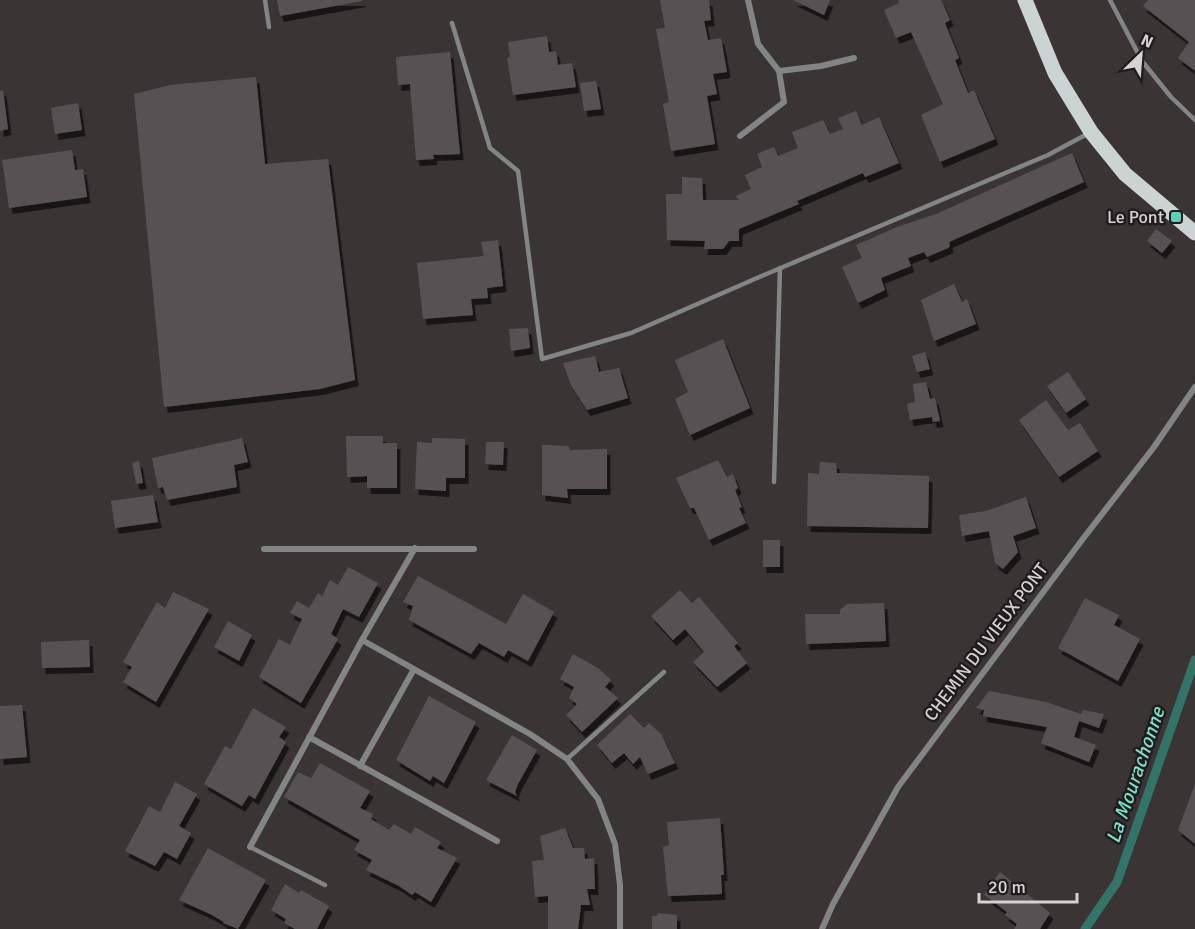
<svg xmlns="http://www.w3.org/2000/svg" width="1195" height="929" viewBox="0 0 1195 929" font-family="Signika,sans-serif">
<style>
.lines{fill:none;stroke-linecap:round;stroke-linejoin:round}
.stream{stroke:#327568;stroke-width:9}
.building{fill:#595152;filter:url(#shadow)}
.service{stroke:#818584;stroke-width:4.5}
.minor{stroke:#818584;stroke-width:6}
.primary{stroke:#cbd4d2;stroke-width:15}
.poi-dot{fill:#5dceb9;stroke:#201c1d;stroke-width:2}
.labels{text-anchor:middle;stroke-width:5;stroke-linejoin:round;paint-order:stroke}
.poi-label{font-size:18px;fill:#d6d1d2;stroke:#201c1d;text-anchor:end}
.street-label{font-size:18px;fill:#d6d1d2;stroke:#201c1d}
.water-label{font-size:20px;font-style:italic;fill:#7be1cc;stroke:#201c1d}
</style>
<defs>
<filter id="shadow"><feDropShadow dx="3.5" dy="6" stdDeviation="0" flood-color="#0009"/></filter>
</defs>
<rect width="100%" height="100%" fill="#3b3435"/>
<g class="lines">
<!-- stream -->
<path class="stream" d="M1085 929 1117 882 1195 660"/>
</g>
<!-- building -->
<path class="building" d="M277 0H362V1L280 16Z
M660 0H709L711 20 704 21 708 40 721 38 727 72 713 74 717 94 707 96 715 144 671 151 663 104 669 102 656 29 665 28Z
M793 0H830L824 15Z
M898 0H941L950 20 945 23 959 58 955 60 968 93 974 90 995 139 940 162 921 115 943 104 911 32 896 38 884 10 899 3Z
M1148 0H1195V71L1178 58 1189 42 1143 6Z
M547 36 549 52 556 51 558 65 572 63 576 87 513 95 507 58 510 57 508 42Z
M450 52 460 154 433 155 434 159 416 160 410 84 398 85 396 57Z
M256 77 265 164 328 159 355 380 320 389 164 407 134 94 170 85Z
M596 81 601 109 584 111 580 83Z
M3 90 8 129 0 131V91Z
M78 103 82 130 55 134 51 108Z
M856 111 862 125 879 117 899 163 865 177 863 173 797 201 799 204 739 229V241H729L723 249H704L705 241 667 240 666 194H682V177L702 178 703 200H739L736 196 751 189 745 175 762 167 757 154 774 147 778 156 798 148 792 132 823 120 830 134 843 129 838 118Z
M72 150 75 170 83 169 87 197 9 208 2 160Z
M1072 153 1084 182 949 242 950 246 948 248 927 257 924 252 908 258 911 266 881 278 885 290 858 303 842 267 862 258 856 245 897 227 936 214Z
M1156 229 1172 241 1162 253 1147 241Z
M498 240 503 286 487 288 488 298 471 299 473 315 423 319 417 263 484 256 481 242Z
M954 284 962 302 967 299 976 324 934 341 921 300Z
M528 328 530 348 511 351 509 329Z
M723 339 750 408 690 435 675 399 688 392 675 360Z
M925 352 930 369 917 372 912 356Z
M595 356 599 372 619 368 628 398 587 410 571 385 563 363Z
M1068 372 1086 399 1066 413 1047 386Z
M926 382 930 399 935 398 940 421 933 422 932 417 910 420 907 404 915 402 913 384Z
M1046 400 1068 430 1080 423 1098 451 1059 477 1019 420Z
M346 436H383V443H397V488H367V476L347 477Z
M242 438 248 462 234 465 237 487 167 500 163 487 158 488 152 458Z
M432 438 465 439V478H446V491L415 489 417 442 432 443Z
M486 442H504L503 465 485 464Z
M542 445 569 446 570 450 607 449V489H567L568 498 542 495Z
M718 460 727 477 733 474 738 488 735 490 742 507 739 508 746 523 709 540 694 508H690L676 478Z
M139 461 143 483 136 484 132 463Z
M820 462 836 463 837 473 929 476 928 528 807 526 808 473 819 474Z
M153 495 158 522 115 528 111 501Z
M1026 497 1036 528 1013 536 1018 552 1003 569 995 563 989 531 962 536 959 515 986 511Z
M763 540H780V567H763Z
M348 567 378 583 359 617 343 609 331 634 338 639 301 703 259 677 279 639 290 645 302 619 290 613 297 601 309 608 318 593 322 596 330 580 338 585Z
M418 576 506 624 523 594 554 612 528 661 508 650 504 657 479 643 471 654 409 620 413 606 403 602Z
M680 590 692 603 699 597 738 643 734 646 747 663 717 687 693 662 704 652 685 629 673 640 651 616Z
M173 592 209 609 156 702 123 682 132 667 123 662 157 602 165 608Z
M1085 598 1119 615 1114 625 1140 639 1118 681 1058 648Z
M884 603 886 641 806 644 805 614H840V610L847 604Z
M228 621 252 635 239 661 214 647Z
M89 640 90 667 42 668 41 642Z
M573 654 598 668 611 680 605 687 618 698 582 732 566 715 577 704 569 698 574 687 560 679Z
M989 691 1046 702 1081 714 1083 710 1104 714 1099 728 1079 721 1074 737 1096 745 1089 762 1041 743 1047 727 983 716 984 710 976 708Z
M429 696 476 722 444 783 433 776 430 781 396 760Z
M22 705 27 757 0 759V706Z
M253 708 286 727 279 737 286 742 255 799 249 795 242 806 204 784 225 746 231 749Z
M630 714 644 728 649 723 661 734 675 763 648 774 640 757 633 764 624 753 612 763 597 745Z
M512 735 537 750 518 784 515 792 517 796 486 780Z
M320 763 370 791 360 808 373 814 371 819 389 830 394 824 411 834 415 827 441 842 437 848 457 858 431 902 415 892 412 895 399 886 366 870 372 860 354 850 360 840 284 797 298 772 311 778Z
M175 782 197 794 179 826 191 833 177 859 164 852 155 866 125 851 149 806 160 812Z
M1195 784V844L1178 830Z
M720 818 724 875H721L722 894 668 896 663 847 669 845 667 822Z
M565 828 573 848H584L585 859 594 858 595 889H587L590 905H581L578 929H548V896L535 897 532 861 544 860 540 836Z
M208 848 266 880 238 929 223 923 224 922 210 914 179 900Z
M1000 872 1050 913 1040 929H1014L1017 924 1005 915 1007 912 984 895Z
M285 884 299 893 301 890 329 906 317 929H295L284 923 286 919 271 910Z
M658 913 677 915V929H652V916H657Z"/>
<g class="lines">
<!-- service -->
<path class="service" d="M265 0 269 27
M1110 0 1142 61 1171 97 1195 120
M452 23 490 148 518 171 542 359 631 333 757 278 1048 155 1089 133
M774 482 780 268
M567 759 664 672
M250 847 325 885"/>
<!-- minor -->
<path class="minor" d="M779 71 821 66 854 58
M740 136 784 102 779 71 758 44 748 0
M264 549H474
M362 640 530 734 567 759 598 799 615 844 620 885V929
M309 737 497 841
M360 766 414 669
M250 847 362 640 415 548
M822 929 833 904 898 787 1082 540 1154 447 1195 387"/>
<!-- primary -->
<path class="primary" d="M1025 0 1055 73 1091 132 1125 174 1195 233"/>
</g>
<!-- markers -->
<rect class="poi-dot" x="1170" y="211" width="12" height="12" rx="3"/>
<g class="labels">
<!-- poi labels -->
<g class="poi-label">
<text x="1164" y="223">Le Pont</text>
</g>
<!-- street labels -->
<g class="street-label">
<text transform="translate(986 642) rotate(-53)" y="6">CHEMIN DU VIEUX PONT</text>
</g>
<!-- water labels -->
<g class="water-label">
<text transform="translate(1135 775) rotate(-71)" y="7">La Mourachonne</text>
</g>
</g>
<!-- north arrow -->
<g transform="translate(1141 54) rotate(25)" stroke="#201c1d" stroke-width="4.5" paint-order="stroke">
<path d="M0-4.5L10 22L0 15L-10 22Z" fill="#d6d1d2"/>
<text y="-9" font-size="16" font-weight="bold" text-anchor="middle" fill="#d6d1d2">N</text>
</g>
<!-- scale -->
<path d="M979 893v9h98v-9" fill="none" stroke="#d6d1d2" stroke-width="3"/>
<text x="988" y="893" font-size="18" fill="#d6d1d2" stroke="#201c1d" stroke-width="4.5" paint-order="stroke">20 m</text>
</svg>
